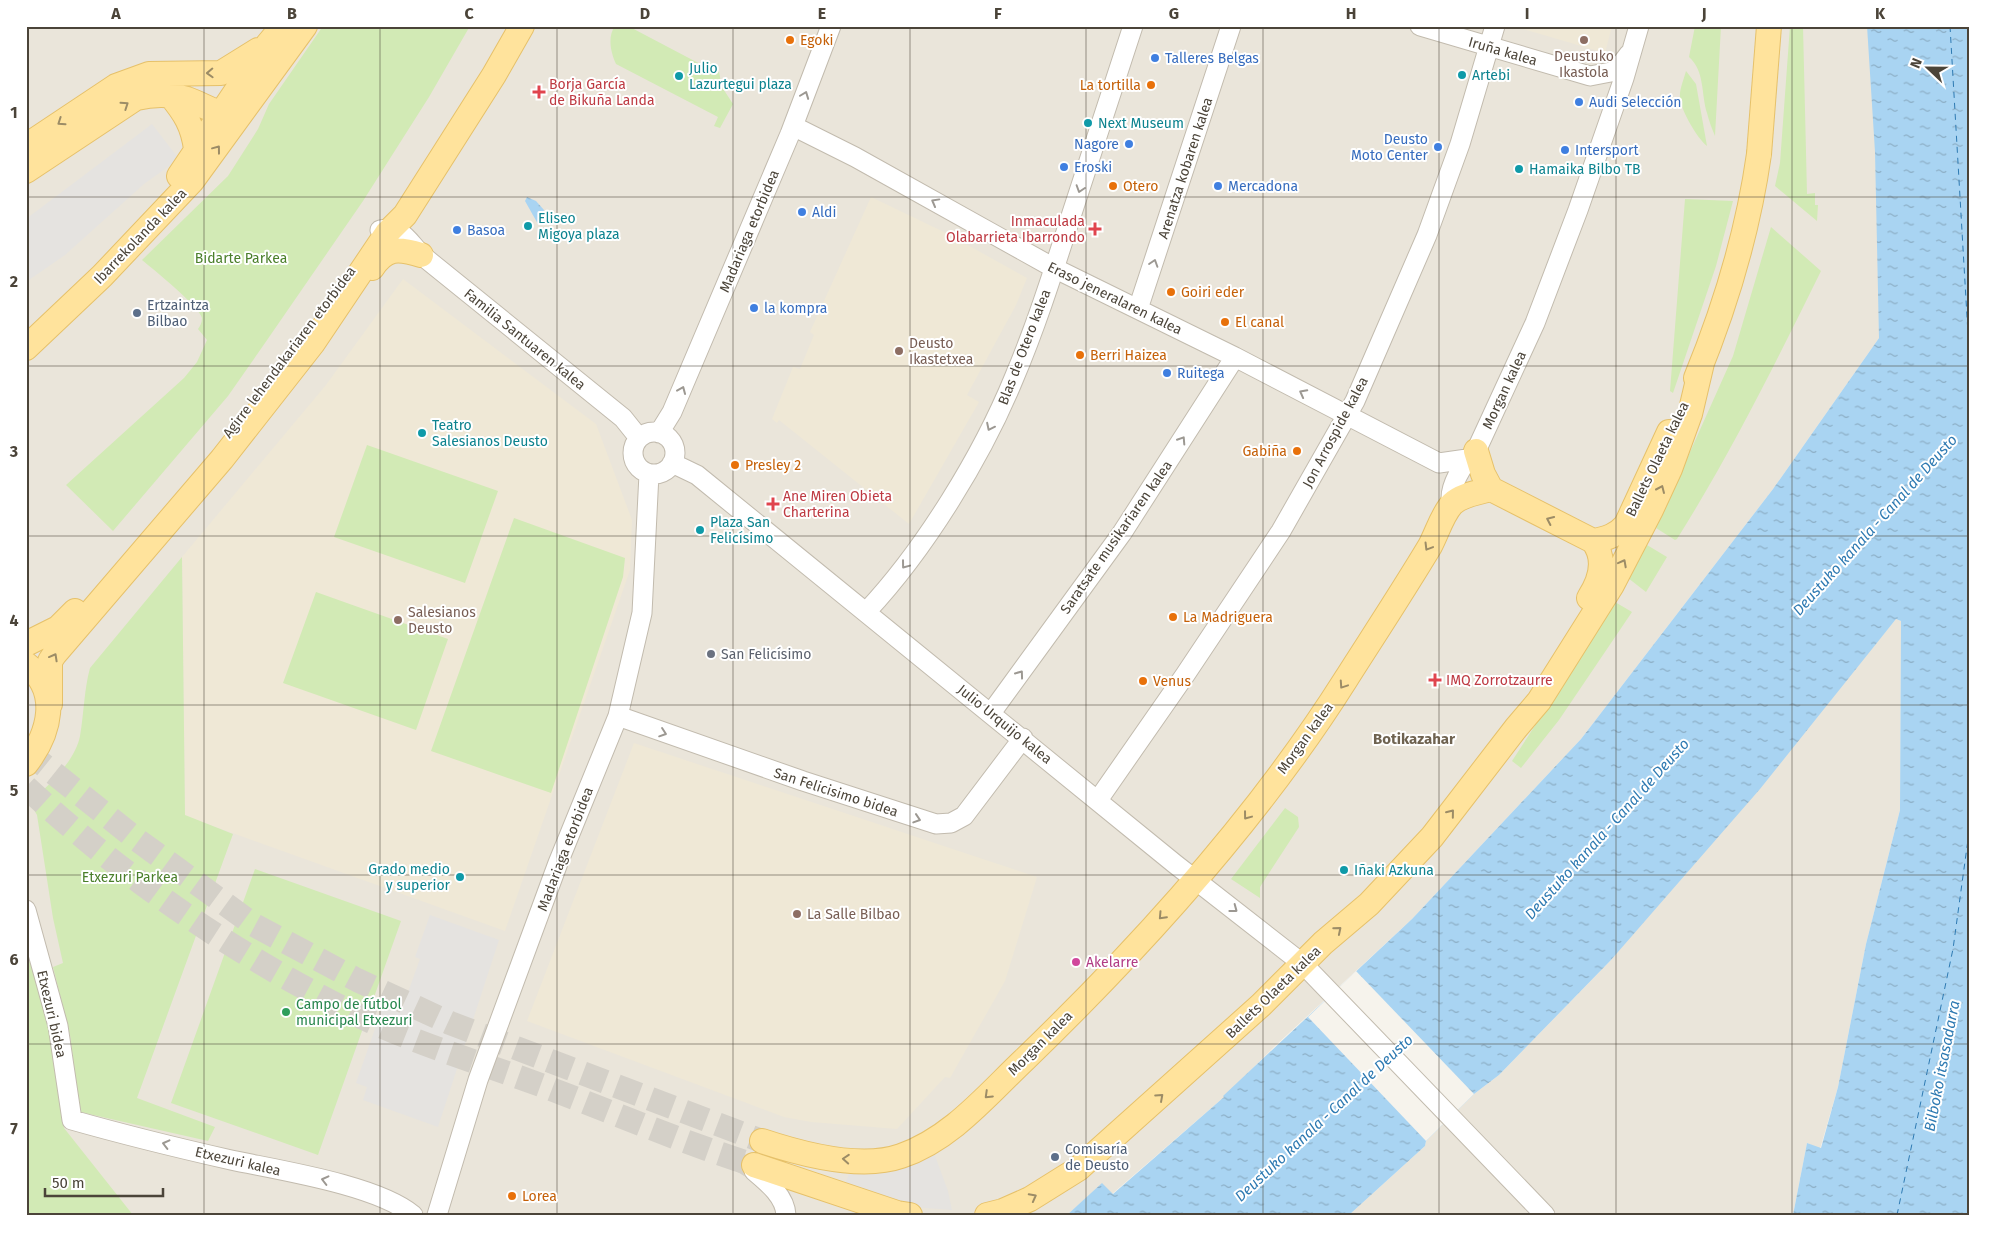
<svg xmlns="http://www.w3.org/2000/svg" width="1996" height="1241" viewBox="0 0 1996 1241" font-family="'Fira Sans',sans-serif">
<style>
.residential{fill:#eae5da}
.education{fill:#efe8d6}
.green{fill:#d2eab5}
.parking{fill:#e5e3e0}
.water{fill:url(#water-ripples)}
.pier{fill:#f6f3ec}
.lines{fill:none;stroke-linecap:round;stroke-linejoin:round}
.ferry{stroke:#2e7ab2;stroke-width:1;stroke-dasharray:6 5;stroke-linecap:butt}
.minor-tunnel{stroke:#d4d0c8;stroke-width:19;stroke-dasharray:19 9;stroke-linecap:butt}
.major-tunnel{stroke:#d4d0c8;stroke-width:24;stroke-dasharray:24 12;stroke-linecap:butt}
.minor-casing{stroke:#c2bbae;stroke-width:21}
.major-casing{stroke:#e6c16a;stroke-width:26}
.minor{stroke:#fff;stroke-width:19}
.major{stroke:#ffe39c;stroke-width:24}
.major-bridge-casing{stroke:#e6c16a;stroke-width:26;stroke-linecap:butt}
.major-bridge{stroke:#ffe39c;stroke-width:24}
.oneway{stroke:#9c8c66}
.oneway2{stroke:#9c9892}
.grid{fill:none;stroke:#4b4439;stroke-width:1;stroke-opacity:0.55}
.food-dot{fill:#e8710a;stroke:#fff;stroke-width:2}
.education-dot{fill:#8d6e63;stroke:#fff;stroke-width:2}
.shop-dot{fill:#3f7fe0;stroke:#fff;stroke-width:2}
.culture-dot{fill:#0f9aa8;stroke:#fff;stroke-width:2}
.health-dot{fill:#e0444e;stroke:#fff;stroke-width:2}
.service-dot{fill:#5c6f8a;stroke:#fff;stroke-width:2}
.worship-dot{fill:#6b7280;stroke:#fff;stroke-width:2}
.hotel-dot{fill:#d1479c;stroke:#fff;stroke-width:2}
.leisure-dot{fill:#2e9e5b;stroke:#fff;stroke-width:2}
.labels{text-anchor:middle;stroke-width:4;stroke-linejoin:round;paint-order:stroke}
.food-label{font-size:14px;fill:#c56008;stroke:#fff;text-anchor:start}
.street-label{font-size:14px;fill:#4b4439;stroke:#fff}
.education-label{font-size:14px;fill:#785e54;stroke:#fff;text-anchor:start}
.shop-label{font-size:14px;fill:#366cbe;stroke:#fff;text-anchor:start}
.culture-label{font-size:14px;fill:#0d838f;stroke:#fff;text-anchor:start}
.health-label{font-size:14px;fill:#be3a42;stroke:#fff;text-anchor:start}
.park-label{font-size:14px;fill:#4a7f2a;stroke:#fff}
.service-label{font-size:14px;fill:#4e5e75;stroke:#fff;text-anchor:start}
.worship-label{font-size:14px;fill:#5b616d;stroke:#fff;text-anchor:start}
.hotel-label{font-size:14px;fill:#b23c85;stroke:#fff;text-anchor:start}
.leisure-label{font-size:14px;fill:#27864d;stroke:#fff;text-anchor:start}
.water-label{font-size:15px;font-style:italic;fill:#2e7ab2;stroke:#fff}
.neighbourhood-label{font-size:15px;font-weight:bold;fill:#6e6250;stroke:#fff}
.neatline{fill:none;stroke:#4b4439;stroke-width:2}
.grid-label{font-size:16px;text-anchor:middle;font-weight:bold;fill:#4b4439}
</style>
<defs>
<pattern id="water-ripples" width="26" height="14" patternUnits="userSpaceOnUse" patternTransform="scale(1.25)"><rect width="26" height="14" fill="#a9d4f2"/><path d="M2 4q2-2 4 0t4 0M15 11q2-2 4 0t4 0" fill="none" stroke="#8caec5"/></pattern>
</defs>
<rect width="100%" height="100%" fill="#f6f3ec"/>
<!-- residential -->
<path class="residential" d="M26 26H1970V341L1879 338 1773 489 1581 739 1412 919 1275 1046 1224 1097 1112 1194 1102 1184 1067 1215H26Z
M1896 619 1901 621 1900 810 1866 944 1838 1087 1820 1149 1807 1143 1793 1215H1349L1425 1146 1426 1141 1474 1094 1499 1075 1611 960Z"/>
<!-- education -->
<path class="education" d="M1513 26H1612L1605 53Z
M871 197 946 233 1027 278 1016 305 967 395 979 402 909 524 779 420 777 423 772 419 793 367 800 369 814 335 810 332Z
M403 279 596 424 632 520 630 570 505 931 185 816 182 557 326 385Z
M634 743 1037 877 1005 981 950 1078 945 1077 897 1129 811 1122 784 1117 527 1021Z"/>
<!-- green -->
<path class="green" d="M323 26H470L429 97 363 201 265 343 228 396 113 531 66 485 184 378 197 362 207 340 198 329C200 326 202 323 202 318 200 307 153 269 142 260L228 176 258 129 269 104Z
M615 26H628L704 66 707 61 718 67 722 87 733 104 720 128 714 126 718 117 616 64C611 53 607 37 615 26Z
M1695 26H1721L1715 136C1712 129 1709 121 1707 113 1701 94 1705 71 1689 57Z
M1790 26H1803L1807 194 1815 193V205H1818L1817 221 1775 186 1780 163Z
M1686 71 1696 84 1707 146C1698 139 1681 111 1680 98 1679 90 1684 79 1686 71Z
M1685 199 1733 201 1716 266 1673 393 1670 391Z
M1771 227 1821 271C1776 362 1731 453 1677 539L1675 540 1656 528 1733 356Z
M367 445 498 491 465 583 334 537Z
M514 518 625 558 623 577 551 793 431 751Z
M1647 545 1667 557 1646 592 1628 578Z
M182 557 185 815 233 834 137 1098 215 1127 208 1141 80 1112 70 1035 53 967 63 963 53 918 37 815 30 803C48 785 75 762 80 736 84 713 84 690 90 668Z
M316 592 448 639 416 730 283 683Z
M1615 602 1632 612 1559 720 1521 768 1512 761Z
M1285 808 1298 817 1299 827 1260 887V898L1231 879Z
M255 869 401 921 318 1155 171 1103Z
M26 942 54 1049 64 1128 133 1215H26Z"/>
<!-- parking -->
<path class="parking" d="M152 124 179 159 144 184 65 255 26 282V219Z
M430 915 499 940 438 1127 363 1100 367 1087 356 1083 384 1003 402 1009 420 959 415 957Z
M934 1153 948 1191 952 1210 912 1207 844 1186 849 1174 877 1172Z"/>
<!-- water -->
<path class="water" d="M1867 26H1970V1215H1793L1807 1143 1821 1148 1838 1087 1866 944 1900 810 1901 621 1896 619 1760 789 1611 960 1499 1075 1474 1094 1426 1141 1425 1146 1349 1215H1067L1102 1183 1113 1194 1224 1097 1223 1096 1412 919 1581 739 1773 489 1879 338 1875 152Z
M527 197 536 201 544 210 542 220 538 224 525 201Z"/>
<!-- pier -->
<path class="pier" d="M1356 971 1474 1094 1426 1141 1308 1017Z"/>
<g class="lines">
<!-- ferry -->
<path class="ferry" d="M1950 26 1970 368
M1897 1215 1953 949 1970 825"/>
<!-- minor-tunnel -->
<path class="minor-tunnel" d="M733 1158 754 1171"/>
<!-- major-tunnel -->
<path class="major-tunnel" d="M26 751 136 839 254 925 357 980 450 1023 762 1141
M26 787C124 878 234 954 353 1013 417 1045 486 1064 551 1089 619 1115 685 1143 754 1165"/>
<!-- minor casing -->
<g class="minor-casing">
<path id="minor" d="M1420 26 1590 76 1616 71 1629 54
M793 126 855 157 1054 268 1235 357 1439 463 1467 459
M380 230C404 225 409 244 424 257L623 418 639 438
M1138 309 1231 26
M633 453a21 21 0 1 1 42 0a21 21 0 1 1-42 0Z
M659 433 672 412 790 134 831 26
M672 463 697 475 1175 864 1303 964 1545 1215
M1452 504C1447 488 1464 462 1476 451L1535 323 1578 210 1624 78 1639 26
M867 611C925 549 982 456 1014 378 1037 324 1055 266 1073 210 1093 149 1113 87 1133 26
M991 713 1122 533 1235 357
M618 716 803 781 936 824 951 823 964 816 1023 738
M1098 800 1185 675 1281 531 1355 401 1427 235 1460 144 1495 26
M26 910 58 1026 72 1120C125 1135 178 1148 231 1160 278 1170 377 1185 413 1215
M754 1171C767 1182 785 1196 786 1215
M437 1215 478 1080 558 863 618 716 642 613 649 474"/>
</g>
<!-- major casing -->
<g class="major-casing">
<path id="major" d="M170 95C185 113 193 126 196 149
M26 146 116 86 149 74 221 73 258 50
M26 171 136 98C153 94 169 93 187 99 204 105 216 115 235 114
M179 176 268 44 283 26
M372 268C386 247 398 248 421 255
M26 348 102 276 192 181 305 26
M1696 378C1726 305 1748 232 1759 154
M1476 451 1483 474 1491 489 1593 541C1607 559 1600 581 1589 598
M1593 541C1607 539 1617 535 1626 525L1669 432
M26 644 58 628 75 611
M26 664C61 691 50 733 26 764
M50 704V661L54 655 222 459 313 343 387 233 405 215 494 75 522 26
M762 1141C801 1154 861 1170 901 1156 951 1139 987 1095 1024 1060 1141 947 1259 817 1346 679 1374 635 1403 591 1430 546 1437 533 1442 515 1452 504 1461 495 1480 492 1491 489
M754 1165 897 1213 910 1215
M987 1215 1003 1211 1030 1199 1078 1169 1261 1005 1323 943 1369 904 1432 837 1516 728 1539 701 1612 585 1651 510 1670 469 1690 414 1702 363"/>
</g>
<!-- minor -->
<use href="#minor" class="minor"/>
<!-- major -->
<use href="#major" class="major"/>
<!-- major-bridge casing -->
<g class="major-bridge-casing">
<path id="major-bridge" d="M1759 154 1769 26"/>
</g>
<!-- major-bridge -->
<use href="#major-bridge" class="major-bridge"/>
</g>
<!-- one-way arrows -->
<defs><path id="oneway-chevron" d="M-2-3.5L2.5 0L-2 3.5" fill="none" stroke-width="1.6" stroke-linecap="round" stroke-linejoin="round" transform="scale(1.25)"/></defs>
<g class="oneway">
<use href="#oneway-chevron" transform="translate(210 73) rotate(178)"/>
<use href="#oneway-chevron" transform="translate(125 105) rotate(-34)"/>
<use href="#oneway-chevron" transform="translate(61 122) rotate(146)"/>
<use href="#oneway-chevron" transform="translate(217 149) rotate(-53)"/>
<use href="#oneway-chevron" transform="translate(1661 489) rotate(-66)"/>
<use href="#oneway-chevron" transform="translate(1550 520) rotate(-155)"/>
<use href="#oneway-chevron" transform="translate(1428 547) rotate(121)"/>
<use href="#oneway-chevron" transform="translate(1623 563) rotate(-62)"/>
<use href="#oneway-chevron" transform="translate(54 657) rotate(-61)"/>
<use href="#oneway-chevron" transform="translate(1343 685) rotate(124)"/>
<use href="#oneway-chevron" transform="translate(1451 813) rotate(-51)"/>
<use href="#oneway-chevron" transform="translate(1247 816) rotate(127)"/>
<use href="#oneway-chevron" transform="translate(1162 916) rotate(133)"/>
<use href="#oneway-chevron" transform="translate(1338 930) rotate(-40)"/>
<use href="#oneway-chevron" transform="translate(988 1095) rotate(136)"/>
<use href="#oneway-chevron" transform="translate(1160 1097) rotate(-42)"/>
<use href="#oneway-chevron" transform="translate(846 1159) rotate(-176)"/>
<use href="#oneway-chevron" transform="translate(1033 1197) rotate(-28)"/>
</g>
<g class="oneway2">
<use href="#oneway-chevron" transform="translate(805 95) rotate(-69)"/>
<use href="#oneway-chevron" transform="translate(1080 189) rotate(108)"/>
<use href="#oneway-chevron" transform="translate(935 202) rotate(-151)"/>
<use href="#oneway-chevron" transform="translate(1154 263) rotate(-72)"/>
<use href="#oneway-chevron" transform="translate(682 390) rotate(-67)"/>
<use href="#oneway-chevron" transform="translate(1303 393) rotate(-152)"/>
<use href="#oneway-chevron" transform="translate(990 427) rotate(116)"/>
<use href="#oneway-chevron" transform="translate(1182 440) rotate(-57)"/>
<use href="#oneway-chevron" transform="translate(905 565) rotate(127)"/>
<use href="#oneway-chevron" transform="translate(1020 674) rotate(-54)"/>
<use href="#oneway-chevron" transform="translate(663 733) rotate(19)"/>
<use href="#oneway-chevron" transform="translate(917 819) rotate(18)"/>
<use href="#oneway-chevron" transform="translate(1234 909) rotate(37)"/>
<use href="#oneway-chevron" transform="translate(166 1144) rotate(-166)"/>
<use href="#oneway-chevron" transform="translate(325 1180) rotate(-166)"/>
</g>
<!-- grid -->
<path class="grid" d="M204 26V1215M380 26V1215M557 26V1215M733 26V1215M910 26V1215M1086 26V1215M1263 26V1215M1439 26V1215M1616 26V1215M1792 26V1215M26 197H1970M26 366H1970M26 536H1970M26 705H1970M26 875H1970M26 1044H1970"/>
<!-- markers -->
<g class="food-dot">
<circle cx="790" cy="40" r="5"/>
<circle cx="1151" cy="85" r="5"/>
<circle cx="1113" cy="186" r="5"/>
<circle cx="1171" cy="292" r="5"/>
<circle cx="1225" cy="322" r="5"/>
<circle cx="1080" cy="355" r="5"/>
<circle cx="1297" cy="451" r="5"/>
<circle cx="735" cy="465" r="5"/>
<circle cx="1173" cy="617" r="5"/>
<circle cx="1143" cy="681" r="5"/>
<circle cx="512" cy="1196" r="5"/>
</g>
<g class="education-dot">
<circle cx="1584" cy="40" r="5"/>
<circle cx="899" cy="351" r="5"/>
<circle cx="398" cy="620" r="5"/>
<circle cx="797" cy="914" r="5"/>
</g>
<g class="shop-dot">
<circle cx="1155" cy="58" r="5"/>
<circle cx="1579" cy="102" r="5"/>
<circle cx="1129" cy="144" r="5"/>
<circle cx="1438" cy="147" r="5"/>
<circle cx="1565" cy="150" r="5"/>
<circle cx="1064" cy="167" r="5"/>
<circle cx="1218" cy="186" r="5"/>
<circle cx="802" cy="212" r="5"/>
<circle cx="457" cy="230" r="5"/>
<circle cx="754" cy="308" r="5"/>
<circle cx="1167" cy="373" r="5"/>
</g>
<g class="culture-dot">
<circle cx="1462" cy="75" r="5"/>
<circle cx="679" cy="76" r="5"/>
<circle cx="1088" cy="123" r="5"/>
<circle cx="1519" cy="169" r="5"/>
<circle cx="528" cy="226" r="5"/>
<circle cx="422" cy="433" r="5"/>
<circle cx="700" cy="530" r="5"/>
<circle cx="1344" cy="870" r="5"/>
<circle cx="460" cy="877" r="5"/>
</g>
<g class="health-dot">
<path d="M536.5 84.5h5v5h5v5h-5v5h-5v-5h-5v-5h5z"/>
<path d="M1092.5 221.5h5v5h5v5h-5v5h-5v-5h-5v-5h5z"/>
<path d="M770.5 496.5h5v5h5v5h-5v5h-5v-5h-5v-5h5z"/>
<path d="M1432.5 672.5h5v5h5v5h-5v5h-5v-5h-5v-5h5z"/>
</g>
<g class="service-dot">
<circle cx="137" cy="313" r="5"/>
<circle cx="1055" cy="1157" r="5"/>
</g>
<circle class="worship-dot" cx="711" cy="654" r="5"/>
<circle class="hotel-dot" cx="1076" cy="962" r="5"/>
<circle class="leisure-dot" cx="286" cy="1012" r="5"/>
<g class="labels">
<!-- food labels -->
<g class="food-label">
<text x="800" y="45">Egoki</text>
<text x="1141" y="90" text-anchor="end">La tortilla</text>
<text x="1123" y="191">Otero</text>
<text x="1181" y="297">Goiri eder</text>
<text x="1235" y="327">El canal</text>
<text x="1090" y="360">Berri Haizea</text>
<text x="1287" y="456" text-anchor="end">Gabiña</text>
<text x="745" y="470">Presley 2</text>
<text x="1183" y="622">La Madriguera</text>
<text x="1153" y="686">Venus</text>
<text x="522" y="1201">Lorea</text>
</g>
<!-- street labels -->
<g class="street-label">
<text transform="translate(1503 51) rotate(16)" y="5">Iruña kalea</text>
<text transform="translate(1185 168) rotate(-72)" y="5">Arenatza kobaren kalea</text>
<text transform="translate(749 231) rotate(-67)" y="5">Madariaga etorbidea</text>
<text transform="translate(140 236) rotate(-46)" y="5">Ibarrekolanda kalea</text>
<text transform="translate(1115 298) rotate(26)" y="5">Eraso jeneralaren kalea</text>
<text transform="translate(525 339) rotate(39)" y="5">Familia Santuaren kalea</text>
<text transform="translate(1024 347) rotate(-69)" y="5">Blas de Otero kalea</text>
<text transform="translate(289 352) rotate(-53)" y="5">Agirre lehendakariaren etorbidea</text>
<text transform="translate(1504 390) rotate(-65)" y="5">Morgan kalea</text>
<text transform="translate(1335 432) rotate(-62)" y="5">Jon Arrospide kalea</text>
<text transform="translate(1657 459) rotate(-64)" y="5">Ballets Olaeta kalea</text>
<text transform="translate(1116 537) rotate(-55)" y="5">Saratsate musikariaren kalea</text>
<text transform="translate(1005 724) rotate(39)" y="5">Julio Urquijo kalea</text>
<text transform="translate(1305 738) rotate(-54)" y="5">Morgan kalea</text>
<text transform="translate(836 792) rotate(18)" y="5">San Felicisimo bidea</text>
<text transform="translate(565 849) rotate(-69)" y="5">Madariaga etorbidea</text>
<text transform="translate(1273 992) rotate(-44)" y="5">Ballets Olaeta kalea</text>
<text transform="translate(52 1014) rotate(77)" y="5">Etxezuri bidea</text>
<text transform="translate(1040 1043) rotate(-45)" y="5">Morgan kalea</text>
<text transform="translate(238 1161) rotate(13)" y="5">Etxezuri kalea</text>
</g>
<!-- education labels -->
<g class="education-label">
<text x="1584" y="61" text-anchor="middle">Deustuko<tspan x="1584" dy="16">Ikastola</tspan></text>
<text x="909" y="348">Deusto<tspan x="909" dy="16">Ikastetxea</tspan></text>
<text x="408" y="617">Salesianos<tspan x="408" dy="16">Deusto</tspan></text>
<text x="807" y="919">La Salle Bilbao</text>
</g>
<!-- shop labels -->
<g class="shop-label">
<text x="1165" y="63">Talleres Belgas</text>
<text x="1589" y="107">Audi Selección</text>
<text x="1428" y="144" text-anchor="end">Deusto<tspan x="1428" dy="16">Moto Center</tspan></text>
<text x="1119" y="149" text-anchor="end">Nagore</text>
<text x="1575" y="155">Intersport</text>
<text x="1074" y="172">Eroski</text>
<text x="1228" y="191">Mercadona</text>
<text x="812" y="217">Aldi</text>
<text x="467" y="235">Basoa</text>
<text x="764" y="313">la kompra</text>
<text x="1177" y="378">Ruitega</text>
</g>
<!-- culture labels -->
<g class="culture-label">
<text x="689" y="73">Julio<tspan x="689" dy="16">Lazurtegui plaza</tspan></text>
<text x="1472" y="80">Artebi</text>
<text x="1098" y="128">Next Museum</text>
<text x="1529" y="174">Hamaika Bilbo TB</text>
<text x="538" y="223">Eliseo<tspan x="538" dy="16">Migoya plaza</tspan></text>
<text x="432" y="430">Teatro<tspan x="432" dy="16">Salesianos Deusto</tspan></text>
<text x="710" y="527">Plaza San<tspan x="710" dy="16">Felicísimo</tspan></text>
<text x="450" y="874" text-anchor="end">Grado medio<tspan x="450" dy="16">y superior</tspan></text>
<text x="1354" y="875">Iñaki Azkuna</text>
</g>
<!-- health labels -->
<g class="health-label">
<text x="549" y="89">Borja García<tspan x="549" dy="16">de Bikuña Landa</tspan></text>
<text x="1085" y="226" text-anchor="end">Inmaculada<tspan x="1085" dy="16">Olabarrieta Ibarrondo</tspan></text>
<text x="783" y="501">Ane Miren Obieta<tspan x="783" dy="16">Charterina</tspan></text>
<text x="1446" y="685">IMQ Zorrotzaurre</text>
</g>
<!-- park labels -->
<g class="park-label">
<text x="241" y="263">Bidarte Parkea</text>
<text x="130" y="882">Etxezuri Parkea</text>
</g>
<!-- service labels -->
<g class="service-label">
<text x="147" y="310">Ertzaintza<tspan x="147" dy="16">Bilbao</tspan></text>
<text x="1065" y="1154">Comisaría<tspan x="1065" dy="16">de Deusto</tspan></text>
</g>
<!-- worship labels -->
<g class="worship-label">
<text x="721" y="659">San Felicísimo</text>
</g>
<!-- hotel labels -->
<g class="hotel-label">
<text x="1086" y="967">Akelarre</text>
</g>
<!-- leisure labels -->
<g class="leisure-label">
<text x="296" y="1009">Campo de fútbol<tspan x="296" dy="16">municipal Etxezuri</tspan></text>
</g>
<!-- water labels -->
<g class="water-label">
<text transform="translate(1875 525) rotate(-48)" y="5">Deustuko kanala - Canal de Deusto</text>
<text transform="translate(1607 829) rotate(-48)" y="5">Deustuko kanala - Canal de Deusto</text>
<text transform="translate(1942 1066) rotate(-79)" y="5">Bilboko itsasadarra</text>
<text transform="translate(1324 1118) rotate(-43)" y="5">Deustuko kanala - Canal de Deusto</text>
</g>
<!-- neighbourhood labels -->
<g class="neighbourhood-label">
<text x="1414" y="744">Botikazahar</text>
</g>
</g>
<!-- border -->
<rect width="1996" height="1241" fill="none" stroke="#ffffff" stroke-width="55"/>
<!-- north arrow -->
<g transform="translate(1928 68) rotate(292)" stroke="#ffffff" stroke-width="4" paint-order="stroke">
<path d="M0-4L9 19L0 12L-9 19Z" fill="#4b4439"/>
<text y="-8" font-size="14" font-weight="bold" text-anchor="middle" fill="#4b4439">N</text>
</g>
<!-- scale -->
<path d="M45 1188v8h118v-8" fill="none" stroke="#4b4439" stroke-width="2.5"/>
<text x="52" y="1188" font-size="15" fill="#4b4439" stroke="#ffffff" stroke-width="4" paint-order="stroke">50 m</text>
<rect x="28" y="28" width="1940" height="1186" class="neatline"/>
<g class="grid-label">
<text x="116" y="19">A</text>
<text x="292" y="19">B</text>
<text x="469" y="19">C</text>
<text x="645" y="19">D</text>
<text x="822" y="19">E</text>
<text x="998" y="19">F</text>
<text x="1174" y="19">G</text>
<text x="1351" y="19">H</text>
<text x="1527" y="19">I</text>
<text x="1704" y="19">J</text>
<text x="1880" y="19">K</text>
<text x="14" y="118">1</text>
<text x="14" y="287">2</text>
<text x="14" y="457">3</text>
<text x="14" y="626">4</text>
<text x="14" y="796">5</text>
<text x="14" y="965">6</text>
<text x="14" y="1134">7</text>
</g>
</svg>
